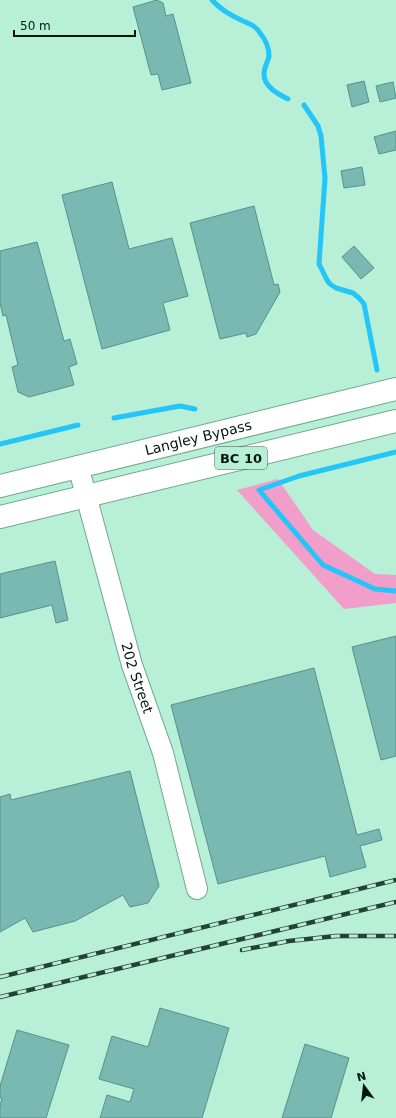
<svg xmlns="http://www.w3.org/2000/svg" width="396" height="1118" viewBox="0 0 396 1118" font-family="'DejaVu Sans',sans-serif">
<style>
.green{fill:#f19eca}
.lines{fill:none;stroke-linecap:round;stroke-linejoin:round}
.stream{stroke:#24c5f9;stroke-width:5}
.building{fill:#7ab9b2;stroke:#54928c}
.minor-casing{stroke:#73a992;stroke-width:22}
.highway-casing{stroke:#73a992;stroke-width:24}
.minor{stroke:#fff;stroke-width:20}
.highway{stroke:#fff;stroke-width:22}
.rail-casing{stroke:#264136;stroke-width:4.5}
.rail{stroke:#b7efd7;stroke-width:3;stroke-dasharray:9;stroke-linecap:butt}
.labels{text-anchor:middle;stroke-width:3;stroke-linejoin:round;paint-order:stroke}
.shield{fill:#b7efd7;stroke:#38574a;stroke-width:1}
.shield-label{font-size:13px;font-weight:bold;fill:#02160e}
.street-label{font-size:14px;fill:#02160e;stroke:#b7efd7}
</style>
<rect width="100%" height="100%" fill="#b7efd7"/>
<!-- green -->
<path class="green" d="M278 479 313 530 375 574 396 575V603L344 609 237 490Z"/>
<g class="lines">
<!-- stream -->
<path class="stream" d="M212 0C220 9 232 16 243 21 250 24 256 26 260 33 265 39 269 48 269 56 268 62 264 67 264 74 264 87 278 94 288 99
M304 105 318 126 321 136 325 178 319 264 327 280 330 284 336 288 353 293 359 298 364 304 377 370
M114 418 180 406 195 409
M0 444 78 425
M396 452 299 476 259 490 323 565 375 589 396 591"/>
</g>
<!-- building -->
<path class="building" d="M157 0 163 3 166 16 173 14 191 83 162 90 158 74 151 75 133 7Z
M364 81 369 102 352 107 347 85Z
M393 82 396 98 380 102 376 86Z
M396 131V150L379 154 374 137Z
M362 167 365 185 344 188 341 171Z
M112 182 129 249 172 238 188 296 163 303 170 330 102 349 62 195Z
M254 206 274 285 278 284 280 292 256 334 247 337 246 333 220 339 190 223Z
M37 242 64 341 70 339 77 364 69 367 74 385 29 397 18 392 12 367 18 365 6 315 3 316 0 303V251Z
M354 246 374 268 361 279 342 257Z
M55 561 68 620 56 623 52 605 0 618V574Z
M396 636V756L381 760 352 647Z
M314 668 357 835 379 829 382 840 360 846 366 867 330 877 325 856 218 884 171 705Z
M130 771 159 886 148 903 130 907 123 895 75 921 33 932 25 918 0 932V797L10 794 11 800Z
M160 1008 229 1028 202 1118H100L107 1095 130 1102 134 1089 99 1079 112 1036 148 1047Z
M17 1030 69 1045 46 1118H0V1106L2 1098H0V1086Z
M305 1044 349 1058 331 1118H282Z"/>
<g class="lines">
<!-- minor casing -->
<g class="minor-casing">
<g id="minor">
<path id="s1" d="M78 466 132 665 163 753 197 889"/>
</g>
</g>
<!-- highway casing -->
<g class="highway-casing">
<g id="highway">
<path id="s2" d="M0 486 396 389"/>
<path d="M0 517 396 421"/>
</g>
</g>
<!-- minor -->
<use href="#minor" class="minor"/>
<!-- highway -->
<use href="#highway" class="highway"/>
<!-- rail casing -->
<g class="rail-casing">
<path id="rail" d="M242 950 289 941 336 936H396
M0 977 396 880
M0 997 396 902"/>
</g>
<!-- rail -->
<use href="#rail" class="rail"/>
</g>
<g class="labels">
<!-- shield labels -->
<rect class="shield" x="215" y="447" width="52" height="22" rx="3"/>
<g class="shield-label">
<text x="241" y="463">BC 10</text>
</g>
<!-- street labels -->
<g class="street-label">
<text dy="5" stroke="none"><textPath href="#s2" startOffset="204">Langley Bypass</textPath></text>
<text dy="5" stroke="none"><textPath href="#s1" startOffset="220">202 Street</textPath></text>
</g>
</g>
<!-- north arrow -->
<g transform="translate(364 1086) rotate(345)" stroke="#b7efd7" stroke-width="3" paint-order="stroke">
<path d="M0-3L7 15L0 10L-7 15Z" fill="#02160e"/>
<text y="-6" font-size="11" font-weight="bold" text-anchor="middle" fill="#02160e">N</text>
</g>
<!-- scale -->
<path d="M14 30v6h121v-6" fill="none" stroke="#02160e" stroke-width="2"/>
<text x="20" y="30" font-size="12" fill="#02160e" stroke="#b7efd7" stroke-width="3" paint-order="stroke">50 m</text>
</svg>
